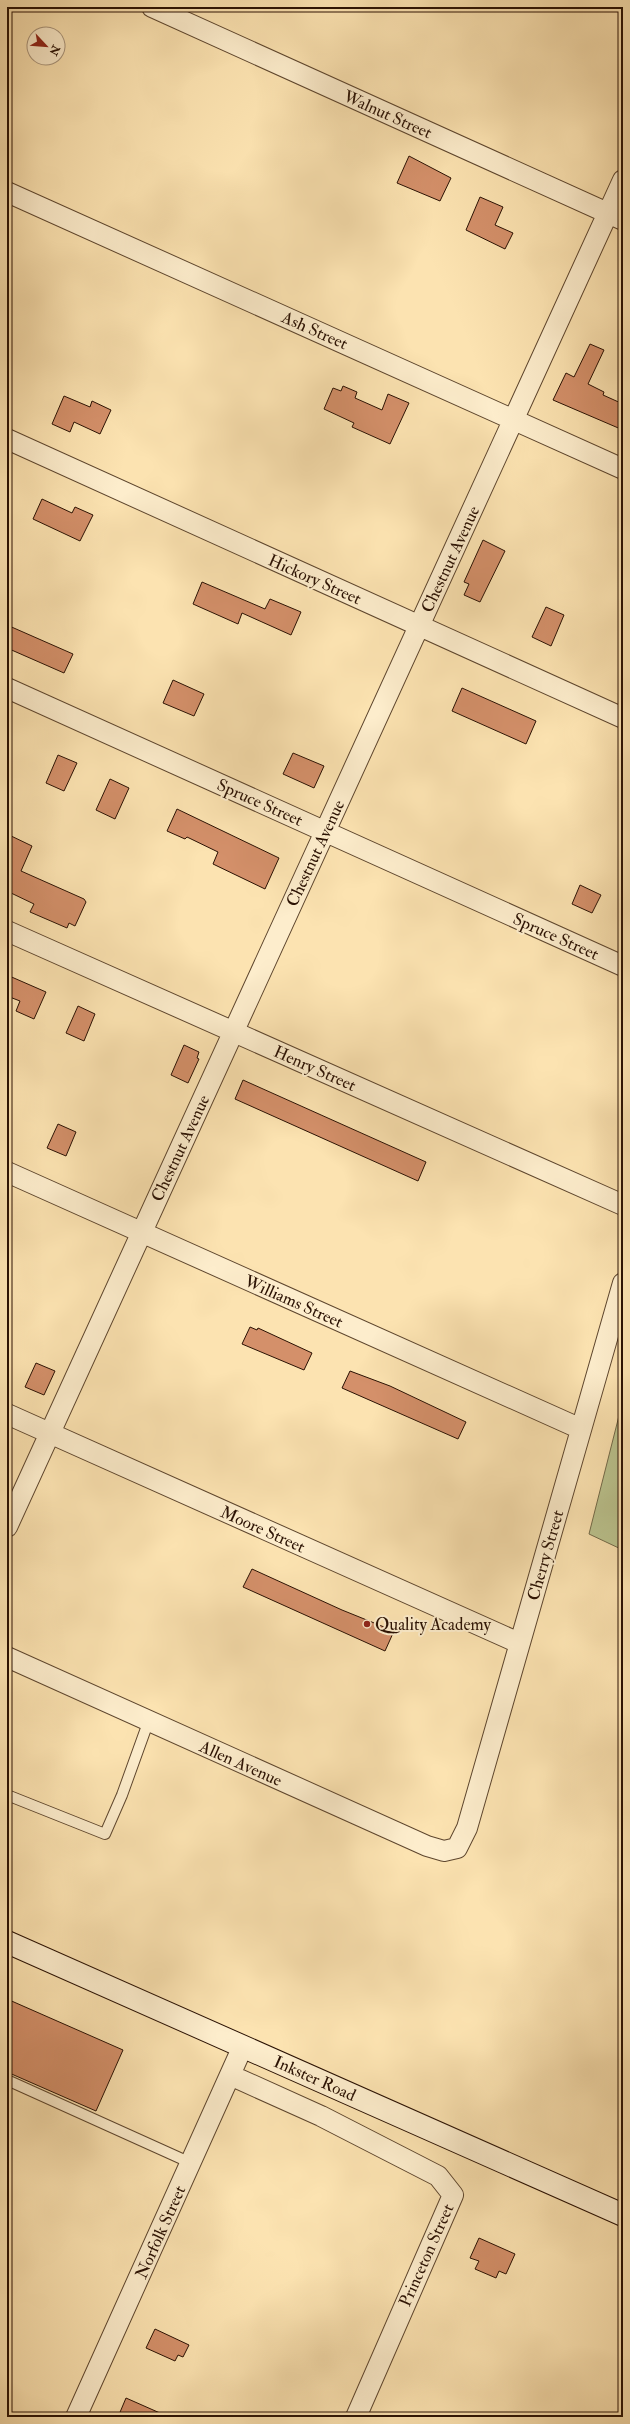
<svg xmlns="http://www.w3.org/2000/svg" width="630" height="2424" viewBox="0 0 630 2424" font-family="'IM FELL Double Pica',serif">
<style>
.green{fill:#bbc48f;stroke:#726a49}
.building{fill:#d4906a;stroke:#2a1103}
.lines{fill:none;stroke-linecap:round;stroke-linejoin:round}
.service-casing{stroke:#5e462e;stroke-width:12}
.minor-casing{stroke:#5e462e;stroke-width:22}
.secondary-casing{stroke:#2a1103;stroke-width:24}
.service{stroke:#fdedcc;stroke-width:10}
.minor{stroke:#fdedcc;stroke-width:20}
.secondary{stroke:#fdedcc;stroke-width:22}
.poi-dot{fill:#8f2418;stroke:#fdedcc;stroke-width:1.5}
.labels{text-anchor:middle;stroke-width:4;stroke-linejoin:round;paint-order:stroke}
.street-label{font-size:17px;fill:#2a1103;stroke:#fdedcc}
.poi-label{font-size:17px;fill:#2a1103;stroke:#fdedcc;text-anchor:start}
</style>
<rect width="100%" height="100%" fill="#fce3b1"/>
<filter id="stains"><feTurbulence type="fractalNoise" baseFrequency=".005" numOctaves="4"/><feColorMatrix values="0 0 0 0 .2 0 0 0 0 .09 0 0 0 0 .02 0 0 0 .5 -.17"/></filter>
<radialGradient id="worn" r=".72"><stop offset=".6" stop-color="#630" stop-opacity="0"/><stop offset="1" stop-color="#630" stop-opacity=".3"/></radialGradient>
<!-- green -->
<path class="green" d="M623 1400V1550L589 1534Z"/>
<!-- building -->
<path class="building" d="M409 156 451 178 440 201 397 183Z
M480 197 503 207 495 225 513 233 505 249 466 230Z
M590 344 604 350 588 384 604 392 603 395 623 404V430L553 400 566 373 574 377Z
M343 386 357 392 355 398 382 410 388 394 409 403 390 444 352 427 354 423 324 409 333 388 341 391Z
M64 396 90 407 92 401 111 410 100 434 74 422 70 432 52 424Z
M42 499 72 513 75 507 93 515 80 541 33 519Z
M483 540 505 551 480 602 464 595 469 584 464 582Z
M202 582 265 609 270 599 301 612 291 635 242 613 238 624 193 604Z
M546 607 564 615 551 646 532 637Z
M7 625 73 654 64 673 7 648Z
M173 680 204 694 194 716 163 703Z
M462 688 536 721 526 744 452 711Z
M293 753 324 766 314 788 283 774Z
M58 755 77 763 64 791 46 783Z
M110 779 129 788 115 819 96 810Z
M177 809 279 858 265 889 213 864 218 852 187 837 185 839 167 831Z
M7 834 32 846 21 871 84 899 86 902 75 926 69 923 67 928 30 912 34 904 11 893 7 902Z
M580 885 601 895 592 913 572 904Z
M7 975 46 992 34 1019 16 1011 20 1001 7 996Z
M78 1006 95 1014 84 1041 66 1033Z
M184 1045 199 1052 197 1058 199 1059 188 1083 171 1075Z
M243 1080 426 1162 418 1181 235 1099Z
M58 1124 76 1132 66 1156 47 1148Z
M250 1327 257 1330 258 1328 312 1353 304 1370 242 1344Z
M36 1363 55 1371 44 1395 25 1387Z
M350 1371 390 1386 466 1422 458 1439 342 1388Z
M252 1569 342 1610 394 1631 385 1651 243 1587Z
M7 1999 123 2050 96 2111 7 2072Z
M479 2238 515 2254 506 2274 499 2271 496 2278 475 2269 479 2261 470 2258Z
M155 2329 189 2345 183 2357 178 2355 175 2361 146 2348Z
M126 2398 169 2417H118Z"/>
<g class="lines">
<!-- service casing -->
<g class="service-casing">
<path id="service" d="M7 1795 105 1834 122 1795 149 1720
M7 2080 191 2163"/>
</g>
<!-- minor casing -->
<g class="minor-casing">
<path id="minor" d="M152 7 623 220
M7 192 623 469
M7 439 623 718
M7 688 623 966
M7 931 623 1205
M7 1172 581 1429
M7 1414 519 1643
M7 1527 623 180
M7 1657 427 1846 444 1851 457 1848 467 1828 623 1283
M230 2075 321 2116 438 2176 453 2195 356 2417
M76 2417 243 2046"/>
</g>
<!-- secondary casing -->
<g class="secondary-casing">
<path id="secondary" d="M7 1942 623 2215"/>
</g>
<!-- service -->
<use href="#service" class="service"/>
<!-- minor -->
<use href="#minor" class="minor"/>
<!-- secondary -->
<use href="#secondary" class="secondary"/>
</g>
<!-- markers -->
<circle class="poi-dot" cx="367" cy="1624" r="4"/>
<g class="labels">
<!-- street labels -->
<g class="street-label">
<text transform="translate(388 114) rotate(24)" y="6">Walnut Street</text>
<text transform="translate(315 330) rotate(24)" y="6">Ash Street</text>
<text transform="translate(450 559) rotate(-65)" y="6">Chestnut Avenue</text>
<text transform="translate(315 579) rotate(24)" y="6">Hickory Street</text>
<text transform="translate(260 802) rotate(24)" y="6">Spruce Street</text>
<text transform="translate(315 853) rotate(-65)" y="6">Chestnut Avenue</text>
<text transform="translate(556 936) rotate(24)" y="6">Spruce Street</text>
<text transform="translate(315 1068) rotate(24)" y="6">Henry Street</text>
<text transform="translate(180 1148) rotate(-65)" y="6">Chestnut Avenue</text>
<text transform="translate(294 1301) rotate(24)" y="6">Williams Street</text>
<text transform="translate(263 1529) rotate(24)" y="6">Moore Street</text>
<text transform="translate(545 1555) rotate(-74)" y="6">Cherry Street</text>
<text transform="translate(241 1763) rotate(24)" y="6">Allen Avenue</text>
<text transform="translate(315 2078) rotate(24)" y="6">Inkster Road</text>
<text transform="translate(160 2232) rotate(-66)" y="6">Norfolk Street</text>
<text transform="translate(426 2255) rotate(-66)" y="6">Princeton Street</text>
</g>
<!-- poi labels -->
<g class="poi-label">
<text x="375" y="1630">Quality Academy</text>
</g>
</g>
<!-- margin -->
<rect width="630" height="2424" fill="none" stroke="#fce3b1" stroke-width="24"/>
<rect x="8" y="8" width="614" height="2408" fill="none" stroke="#2a1103" stroke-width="2"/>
<rect x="12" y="12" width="606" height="2400" fill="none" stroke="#2a1103"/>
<!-- north arrow -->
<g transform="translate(46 46) rotate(116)"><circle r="19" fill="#fdedcc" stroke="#a9957c"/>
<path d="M0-3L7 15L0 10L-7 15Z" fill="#8f2418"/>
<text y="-6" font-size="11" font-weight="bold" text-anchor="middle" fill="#2a1103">N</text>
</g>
<rect width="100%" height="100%" filter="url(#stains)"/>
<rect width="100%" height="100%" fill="url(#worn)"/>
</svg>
